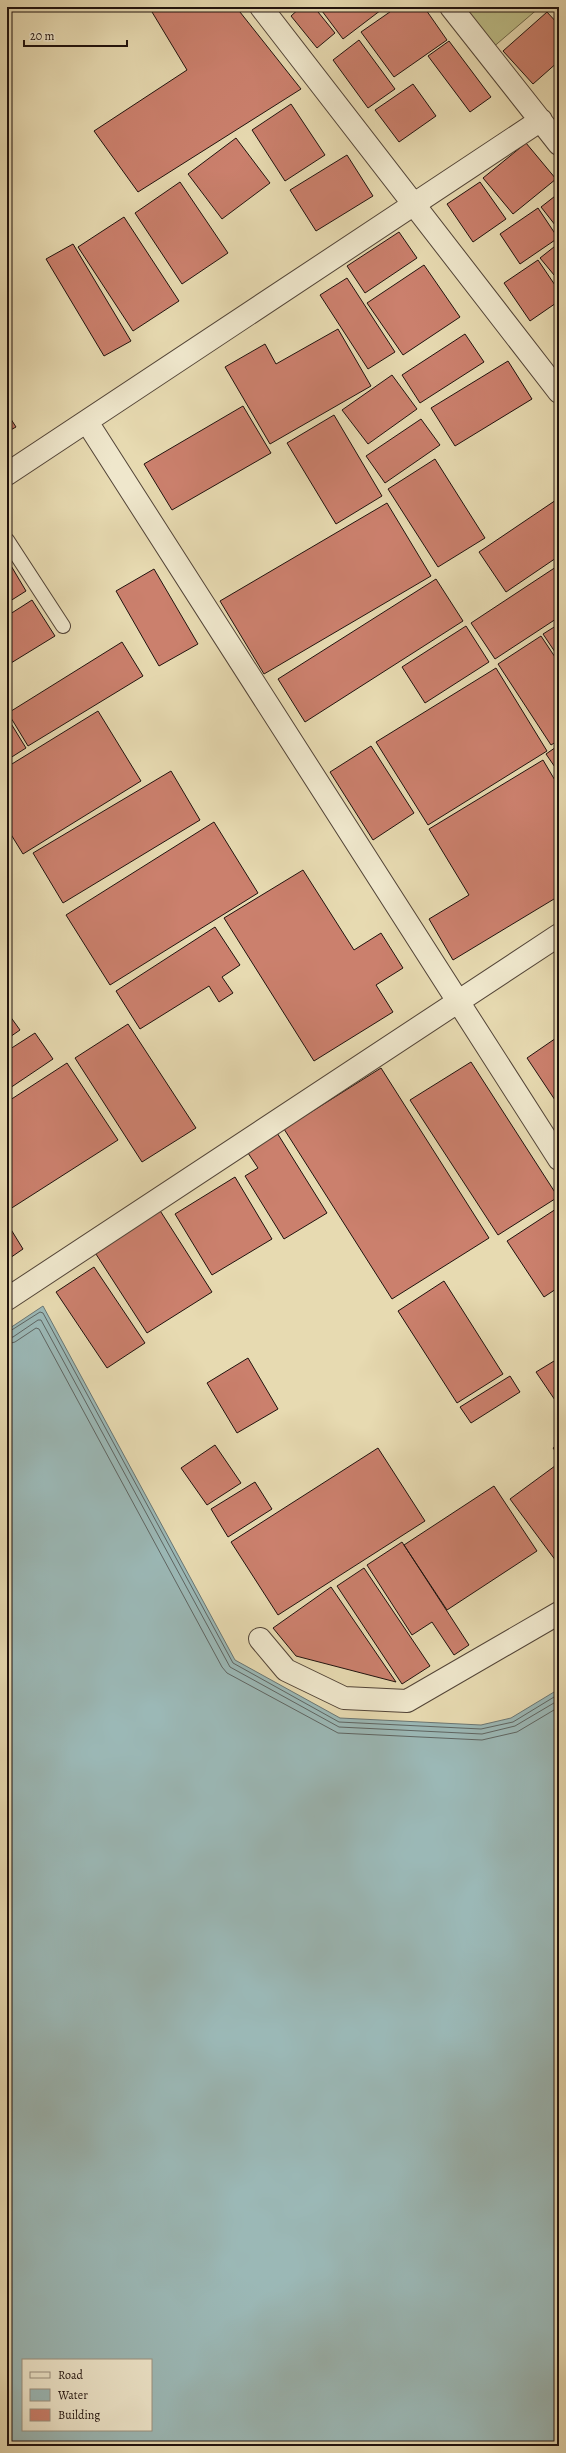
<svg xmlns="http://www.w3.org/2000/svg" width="566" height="2453" viewBox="0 0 566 2453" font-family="Alegreya,serif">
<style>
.green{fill:#bcbd87;stroke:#6e684a}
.water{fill:#9bb8b6;stroke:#6a7673;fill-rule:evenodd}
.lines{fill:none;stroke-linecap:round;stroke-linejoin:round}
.shore{stroke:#5e6562;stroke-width:1}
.building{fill:#cb806d;stroke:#20120e}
.service-casing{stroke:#524437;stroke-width:16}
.minor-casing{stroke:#524437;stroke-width:24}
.service{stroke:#efe7cc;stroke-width:14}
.minor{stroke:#efe7cc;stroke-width:22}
</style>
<rect width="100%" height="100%" fill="#e7dab1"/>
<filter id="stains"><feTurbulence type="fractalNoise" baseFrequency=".005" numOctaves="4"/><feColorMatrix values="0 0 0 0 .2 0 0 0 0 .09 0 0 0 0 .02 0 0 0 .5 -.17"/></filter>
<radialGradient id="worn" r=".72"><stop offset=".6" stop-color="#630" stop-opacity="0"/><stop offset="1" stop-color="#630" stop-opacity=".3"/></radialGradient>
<!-- green -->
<path class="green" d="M458 7H540L491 49Z"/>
<!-- water -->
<path class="water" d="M43 1306 235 1660 340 1718 481 1725 511 1718 559 1689V2446H7V1330ZM23 2360H151V2430H23Z"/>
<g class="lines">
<!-- shore -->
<path class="shore" d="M7 1333 40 1312 43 1313 233 1663 339 1722 481 1729 513 1722 559 1694
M7 1338 13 1337 38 1320H41L230 1667 339 1727 482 1734 515 1726 559 1700
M7 1344 15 1342 36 1328 39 1329 222 1667 227 1673 338 1733 482 1740 517 1732 559 1707"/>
</g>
<!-- building -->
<path class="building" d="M149 7H236L301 89 138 192 94 131 187 70Z
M301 7H314L335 33 317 48 291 16Z
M319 7H385L343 39Z
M397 7H424L447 40 394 77 361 32Z
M547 12 559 25V61L533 84 503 51Z
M359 40 395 89 368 108 333 60Z
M449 41 491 97 470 112 428 56Z
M413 84 436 116 399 142 375 110Z
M291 104 325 155 285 181 252 130Z
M236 138 270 183 222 219 188 174Z
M526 143 556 179 513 214 483 178Z
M347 155 373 196 316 231 290 190Z
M180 182 228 253 182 284 135 213Z
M480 182 506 219 473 242 447 204Z
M559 193V230L541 207Z
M538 208 558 238 520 264 500 234Z
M124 217 179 301 133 331 78 247Z
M399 232 417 258 365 293 347 266Z
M559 243V281L540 258Z
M73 244 131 341 104 356 46 259Z
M538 260 559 291V301L530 321 504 283Z
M424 265 460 317 403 355 367 303Z
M347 278 395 352 368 369 320 295Z
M338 329 371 386 270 444 225 367 265 344 276 364Z
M465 334 484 362 420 403 402 375Z
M508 361 532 399 455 446 431 408Z
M392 375 417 409 368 444 342 410Z
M243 406 271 453 172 510 144 464Z
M7 413 16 427 7 432Z
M334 415 382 496 336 524 287 443Z
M421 419 440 445 385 483 366 456Z
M435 459 485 538 438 567 388 489Z
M559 498V556L506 592 479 552Z
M387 503 431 576 264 674 220 601Z
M7 559 26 591 7 603Z
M559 565V617L495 659 471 623Z
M154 569 198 644 159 666 116 591Z
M436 579 463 621 305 722 278 679Z
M32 600 55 636 11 663 7 656V616Z
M559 624V658L543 634Z
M466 626 489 662 425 703 402 667Z
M541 636 559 663V740L551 745 498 664Z
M122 642 143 676 28 746 8 713Z
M496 668 547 751 428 825 376 742Z
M98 711 141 781 23 854 7 828V767Z
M7 717 26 748 7 760Z
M559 745V773L546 754Z
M371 746 414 813 373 840 330 772Z
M543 760 559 787V896L453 960 429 919 469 895 429 829Z
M171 771 200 820 63 903 33 853Z
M214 822 258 893 110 985 66 915Z
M303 870 354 950 381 933 403 968 376 985 393 1012 314 1061 224 918Z
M215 927 240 965 222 977 233 993 219 1002 209 986 140 1029 116 991Z
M7 1012 20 1030 7 1039Z
M128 1024 196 1128 142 1162 75 1058Z
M35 1033 53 1059 7 1090V1051Z
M559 1036V1106L527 1058Z
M471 1062 558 1197 498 1235 410 1100Z
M67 1063 118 1140 7 1211V1102Z
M381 1068 489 1238 392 1299 284 1129Z
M274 1128 327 1213 284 1239 245 1176 258 1168 244 1147Z
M235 1177 272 1239 212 1275 175 1214Z
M559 1207V1287L544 1297 507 1241Z
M159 1209 212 1292 147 1333 94 1251Z
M7 1223 23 1249 7 1260Z
M94 1267 145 1343 107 1368 56 1292Z
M444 1281 503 1374 457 1403 398 1311Z
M248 1358 278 1409 237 1433 207 1383Z
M559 1358V1402L557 1403 536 1372Z
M510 1376 520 1392 471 1423 460 1407Z
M559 1444V1456L553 1448Z
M215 1445 241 1483 207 1505 181 1468Z
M378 1448 425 1521 278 1615 231 1542Z
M559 1463V1565L510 1499Z
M255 1482 272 1509 228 1537 211 1509Z
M494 1486 537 1551 447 1610 404 1545Z
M402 1542 469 1645 454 1655 432 1622 412 1635 367 1565Z
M364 1568 430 1666 402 1684 337 1586Z
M331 1587 396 1682 296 1656 273 1628Z"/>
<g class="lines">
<!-- service casing -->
<g class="service-casing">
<path id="service" d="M7 540 63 626"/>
</g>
<!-- minor casing -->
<g class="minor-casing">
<path id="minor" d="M261 7 559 392
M451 7 559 144
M87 422 559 1159
M7 474 541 120
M7 1299 559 935
M260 1639 286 1670 344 1698 407 1701 559 1613"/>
</g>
<!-- service -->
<use href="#service" class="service"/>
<!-- minor -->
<use href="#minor" class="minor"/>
</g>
<!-- margin -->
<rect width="566" height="2453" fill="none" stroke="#e7dab1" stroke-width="24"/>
<rect x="8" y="8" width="550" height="2437" fill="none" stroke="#20120e" stroke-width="2"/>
<rect x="12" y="12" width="542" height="2429" fill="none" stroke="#20120e"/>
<!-- legend -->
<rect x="22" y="2359" width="130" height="72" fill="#efe7cc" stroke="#9c9280"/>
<rect x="30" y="2372" width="20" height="6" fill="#efe7cc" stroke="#9c9280"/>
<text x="58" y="2379" font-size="12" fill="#20120e">Road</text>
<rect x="30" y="2389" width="20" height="12" fill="#9bb8b6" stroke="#9c9280"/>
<text x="58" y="2399" font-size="12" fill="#20120e">Water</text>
<rect x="30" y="2409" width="20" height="12" fill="#cb806d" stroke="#9c9280"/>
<text x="58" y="2419" font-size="12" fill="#20120e">Building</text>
<!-- scale -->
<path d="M24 40v6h103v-6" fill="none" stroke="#20120e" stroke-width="2"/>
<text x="30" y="40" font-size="12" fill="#20120e" stroke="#efe7cc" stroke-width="3" paint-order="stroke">20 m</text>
<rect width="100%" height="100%" filter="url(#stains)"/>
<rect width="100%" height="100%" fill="url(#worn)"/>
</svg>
